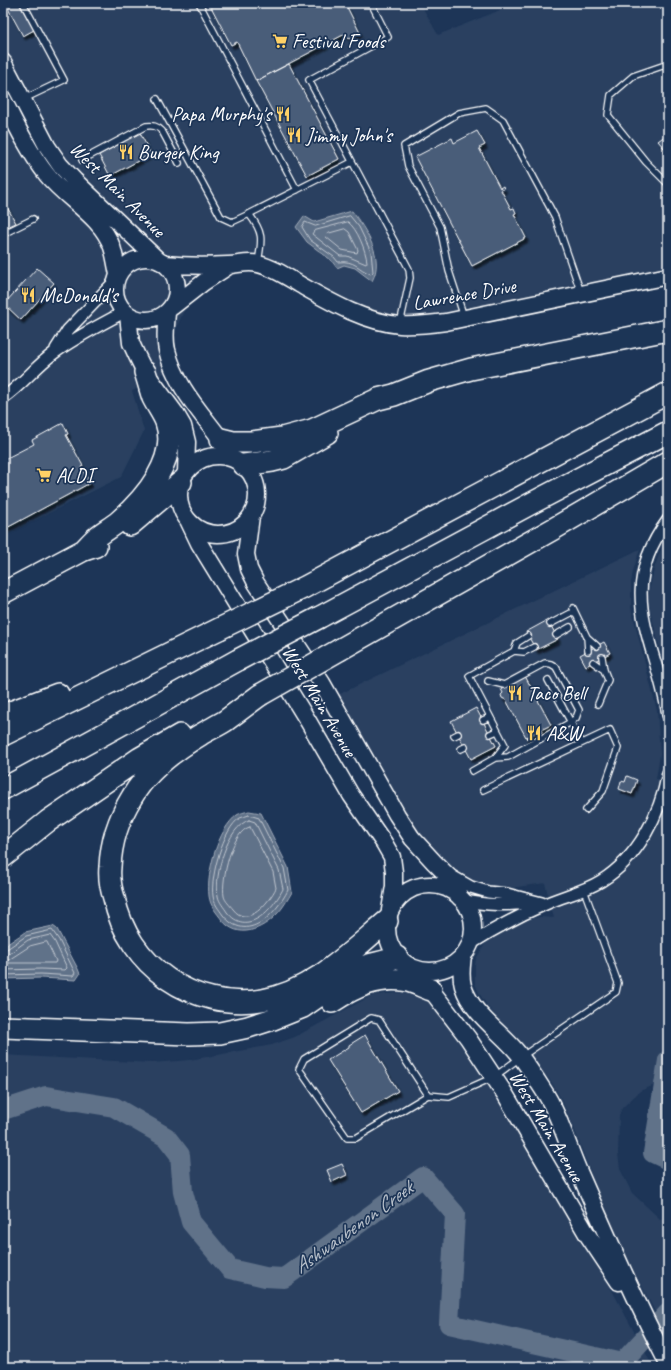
<svg xmlns="http://www.w3.org/2000/svg" width="671" height="1370" viewBox="0 0 671 1370" font-family="Caveat,sans-serif">
<style>
.built{fill:#2a4161}
.water{fill:#617289;stroke:#a0aab8}
.lines{fill:none;stroke-linecap:round;stroke-linejoin:round}
.shore{stroke:#c0c7d0;stroke-width:1}
.river{stroke:#617289;stroke-width:20}
.building{fill:#4a5d79;stroke:#fff;filter:url(#shadow)}
.lane-casing{stroke:#fff;stroke-width:8}
.street-casing{stroke:#fff;stroke-width:14}
.secondary-casing{stroke:#fff;stroke-width:19}
.highway-casing{stroke:#fff;stroke-width:24}
.lane{stroke:#1d3557;stroke-width:5.5}
.street{stroke:#1d3557;stroke-width:11}
.secondary{stroke:#1d3557;stroke-width:16}
.highway{stroke:#1d3557;stroke-width:21}
.highway-bridge-casing{stroke:#fff;stroke-width:24;stroke-linecap:butt}
.highway-bridge{stroke:#1d3557;stroke-width:21}
.labels{text-anchor:middle;stroke-width:3.5;stroke-linejoin:round;paint-order:stroke}
.poi-label{font-size:20px;fill:#fff;stroke:#1d3557;text-anchor:start}
.street-label{font-size:20px;fill:#fff;stroke:#1d3557}
.water-label{font-size:21px;font-style:italic;fill:#b8c0ca;stroke:#1d3557}
</style>
<defs>
<filter id="shadow"><feDropShadow dx="2.5" dy="4" stdDeviation="1" flood-color="#0009"/></filter>
</defs>
<rect width="100%" height="100%" fill="#1d3557"/>
<filter id="ink" filterUnits="userSpaceOnUse"><feTurbulence type="fractalNoise" baseFrequency=".025" numOctaves="2"/><feDisplacementMap in="SourceGraphic" scale="8" xChannelSelector="R" yChannelSelector="G"/><feConvolveMatrix kernelMatrix="1 2 1 2 8 2 1 2 1" color-interpolation-filters="sRGB"/></filter>
<g filter="url(#ink)">
<!-- built -->
<path class="built" d="M3 3H420L438 35 518 3H668V276L400 325 283 274 230 265 186 306 174 333 173 368 132 391 144 431 121 477 3 536Z
M668 536V680L649 606V591L655 566 663 544Z
M640 549 633 571 631 583V608L657 711 660 754 656 779 668 782V1086L660 1084 652 1086 640 1091 622 1108 619 1115 618 1154 620 1169 632 1193 660 1219 668 1221V1319L661 1323 610 1225 572 1123 560 1097 552 1083 532 1057 488 1007 479 993 475 983V966L476 959 485 944 504 929 528 919 540 917 554 918 545 883 510 888 485 886 468 880 447 863 428 844 412 822 390 788 338 695Z
M419 991 441 1015 468 1052 511 1118 593 1255 653 1367H3V1055L152 1063 190 1060 272 1045 295 1037 373 995Z"/>
<!-- water -->
<path class="water" d="M352 211C366 230 385 258 372 281L355 268 344 265 337 268 331 260 307 242 296 227 304 216 314 222Z
M249 811 261 813 288 867 292 892C288 899 283 908 277 914 262 930 238 940 222 920 217 913 210 906 209 896 206 873 218 829 237 815 240 813 245 812 249 811Z
M53 926 57 929 78 969 80 974 76 980 41 978 3 979V947L25 932Z"/>
<g class="lines">
<!-- shore -->
<path class="shore" d="M350 216 359 227 371 252 373 272 371 274C357 269 356 260 338 262L334 257 310 240 302 227 305 222 315 226Z
M348 222C357 228 366 251 367 262L366 264 347 256H340L312 234 314 231Z
M345 229 349 232 358 250 357 253 342 250 326 237 327 234Z
M249 815 259 818 284 868 288 890C276 914 247 945 223 915 219 909 214 904 213 896 210 878 223 828 240 818 243 817 246 816 249 815Z
M249 820 255 822 279 870 283 889C273 909 247 938 227 912 224 907 219 902 218 896 214 875 227 827 249 820Z
M250 827 273 872 276 888C269 902 248 929 233 909 230 905 225 901 224 896 221 880 232 830 250 827Z
M47 942 56 961 55 963H7V961L30 946Z
M3 950 7 949 26 936 52 930 59 940 75 973 73 976 41 974 3 975
M3 955 9 954 28 940 50 935 55 942 67 968 65 970 41 969 3 970"/>
<!-- river -->
<path class="river" d="M668 1060 653 1153 668 1160
M3 1110 46 1096 114 1107 166 1137 180 1155 183 1192 191 1222 230 1269 265 1277 284 1278 423 1177 455 1214 449 1324 622 1363 668 1313"/>
</g>
<!-- building -->
<path class="building" d="M5 3H19L34 30 23 36Z
M209 3H345L360 33 349 39 345 34 256 81 237 42 231 45Z
M289 64 339 159 307 176 256 81Z
M477 131 485 145 479 148 500 188 503 186 504 189 501 190 511 209 514 208 516 213 514 214 526 238 472 266 415 157 452 138 454 143Z
M140 133 151 154 110 176 99 155Z
M666 135 668 138V145L664 148 658 141Z
M668 148V158L664 151Z
M3 200 16 223 3 229Z
M37 268 54 283 21 320 4 304Z
M63 423 68 434 66 435 83 466 81 467 90 483 3 530V460L34 444 32 440Z
M548 620 558 639 536 650 526 632Z
M604 642 610 653 586 666 580 655Z
M525 676 551 725 541 730 542 732 538 734 537 732 527 737V739L506 700 502 698 501 695 503 693 501 689Z
M476 708 496 746 471 759 451 721Z
M627 776 637 780 632 794 619 789 621 781 625 782Z
M365 1035 398 1091 361 1113 328 1060 349 1047V1045Z
M342 1164 347 1175 332 1182 327 1170Z"/>
<g class="lines">
<!-- lane casing -->
<g class="lane-casing">
<path id="lane" d="M23 3 64 80 24 99
M199 3 297 190
M371 3 388 37 309 80 409 269 410 278 400 324
M668 64 633 76 611 95 608 115 646 162 668 184
M157 99 221 217 232 222 249 214 352 162
M82 160 146 126C153 125 157 126 162 131L179 163
M249 214C264 233 262 240 258 262
M3 234 33 219
M464 317 449 271 440 227 408 166 404 146 459 113 486 108 503 120 555 217 581 293
M573 608 587 637 588 651
M550 624 571 613
M556 635 570 627
M587 637 597 646
M514 651 517 643 528 636
M602 657 604 670
M593 662 604 670 608 680 598 704
M548 680 582 743
M488 681 504 685 545 663 551 664 556 667 579 710 576 718 571 722 508 757 495 758
M483 720 490 717
M490 734 497 731
M454 736 458 734
M461 749 465 747
M472 771 495 758 505 745 469 676 514 651 524 652 534 647
M483 790 610 730 618 748 603 791 586 810
M428 1095 356 1138H347L299 1069 304 1059 371 1018 379 1020 428 1095 449 1097 494 1077 521 1057 616 992 618 983 584 890"/>
</g>
<!-- street casing -->
<g class="street-casing">
<path id="street" d="M56 349 68 330 116 280
M3 398C22 385 36 366 54 353 76 337 100 325 124 312
M668 520C614 593 656 640 668 715
M450 875 471 887 488 892 507 894 542 903
M462 900C487 906 507 905 532 903
M469 945C495 928 522 914 550 902 567 895 585 891 601 881 638 858 660 815 668 773"/>
</g>
<!-- secondary casing -->
<g class="secondary-casing">
<path id="secondary" d="M3 62 47 146 60 165 75 181 159 261
M3 99C16 125 29 152 47 175 67 200 101 216 112 247 115 256 116 266 118 274
M115 289a31 31 0 1 1 62 0a31 31 0 1 1-62 0Z
M164 264C185 266 207 266 228 265 239 265 247 261 258 264 275 268 290 279 304 287 334 304 366 322 400 325 416 326 431 324 446 322L668 276
M172 307 204 282 230 265
M167 313C166 325 164 338 167 350 176 389 205 416 227 448
M128 315 131 343 137 356 145 372 176 414 183 426 187 442 186 472
M179 495a39 39 0 1 1 78 0a39 39 0 1 1-78 0Z
M251 516 246 554 249 569 256 583 322 683 397 815 412 838 434 862 454 882 460 898
M188 520 199 543 308 721 351 795 384 843 392 857 394 872V886L390 910
M387 928a43 43 0 1 1 86 0a43 43 0 1 1-86 0Z
M463 955C462 965 460 976 463 986 471 1013 501 1032 518 1053 527 1065 535 1077 542 1088 560 1115 567 1145 580 1174 608 1238 636 1302 668 1364
M401 961 431 990 468 1038 505 1094 587 1234 619 1282"/>
</g>
<!-- highway casing -->
<g class="highway-casing">
<path id="highway" d="M221 439 233 442H252L282 438 312 430 378 399 394 395 429 381 471 369 668 330
M244 465 272 461 284 458 327 433
M130 525 181 482
M84 550C88 546 92 541 97 537 104 531 112 527 119 521 145 498 179 459 166 422 163 414 157 406 153 398 150 390 148 380 145 372
M303 588 668 393
M3 593 84 550 96 546
M320 617 534 502 668 432
M341 649 555 528 668 462
M260 695C248 704 237 712 225 721 217 726 208 730 200 735 175 750 147 771 132 797 119 818 111 842 110 867 109 877 111 889 114 898 128 966 193 1011 262 1000 312 992 350 952 387 921
M3 715 58 694
M3 735 219 629
M3 789 104 734 238 660
M3 857 48 821 140 758 180 735
M332 1002C355 987 379 975 408 981 415 983 423 987 431 990
M3 1027 189 1034 220 1033 248 1027 273 1019 303 1007 359 968C372 963 385 962 397 957"/>
</g>
<!-- lane -->
<use href="#lane" class="lane"/>
<!-- street -->
<use href="#street" class="street"/>
<!-- secondary -->
<use href="#secondary" class="secondary"/>
<!-- highway -->
<use href="#highway" class="highway"/>
<!-- highway-bridge casing -->
<g class="highway-bridge-casing">
<path id="highway-bridge" d="M219 629 303 588
M238 660 320 617
M260 695 341 649"/>
</g>
<!-- highway-bridge -->
<use href="#highway-bridge" class="highway-bridge"/>
</g>
</g>
<!-- icons -->
<defs>
<g id="supermarket-bare" transform="scale(1.2)"><path d="M-6-5.5h2.5l.6 2H6L4.5 2H-2.5L-4.4-4H-6ZM-1.5 3.2a1.3 1.3 0 1 0 .1 0ZM3 3.2a1.3 1.3 0 1 0 .1 0Z" fill="#ffd166" stroke="#1d3557" stroke-width="2.5" paint-order="stroke"/></g>
<g id="restaurant-bare" transform="scale(1.2)"><path d="M-5-6h1v4h1v-4h1v4h1v-4h1v5L-1.5 .5V6h-2V.5L-5-1ZM5-6V6H3V1.5H1.5Q1.5-4 5-6Z" fill="#ffd166" stroke="#1d3557" stroke-width="2.5" paint-order="stroke"/></g>
</defs>
<g fill-rule="evenodd">
<use href="#supermarket-bare" x="280" y="41"/>
<use href="#restaurant-bare" x="283" y="114"/>
<use href="#restaurant-bare" x="294" y="135"/>
<use href="#restaurant-bare" x="126" y="152"/>
<use href="#restaurant-bare" x="28" y="295"/>
<use href="#supermarket-bare" x="44" y="475"/>
<use href="#restaurant-bare" x="515" y="693"/>
<use href="#restaurant-bare" x="534" y="733"/>
</g>
<g class="labels">
<!-- poi labels -->
<g class="poi-label">
<text x="292" y="48">Festival Foods</text>
<text x="271" y="121" text-anchor="end">Papa Murphy's</text>
<text x="306" y="142">Jimmy John's</text>
<text x="138" y="159">Burger King</text>
<text x="40" y="302">McDonald's</text>
<text x="56" y="482">ALDI</text>
<text x="527" y="700">Taco Bell</text>
<text x="546" y="740">A&amp;W</text>
</g>
<!-- street labels -->
<g class="street-label">
<text transform="translate(118 189) rotate(45)" y="7">West Main Avenue</text>
<text transform="translate(464 294) rotate(-10)" y="7">Lawrence Drive</text>
<text transform="translate(320 701) rotate(59)" y="7">West Main Avenue</text>
<text transform="translate(547 1126) rotate(59)" y="7">West Main Avenue</text>
</g>
<!-- water labels -->
<g class="water-label">
<text transform="translate(353 1227) rotate(-36)" y="7">Ashwaubenon Creek</text>
</g>
</g>
<!-- margin -->
<rect width="671" height="1370" fill="none" stroke="#1d3557" stroke-width="16"/>
<rect x="8" y="8" width="655" height="1354" fill="none" stroke="#fff" stroke-width="1.5" filter="url(#ink)"/>
</svg>
